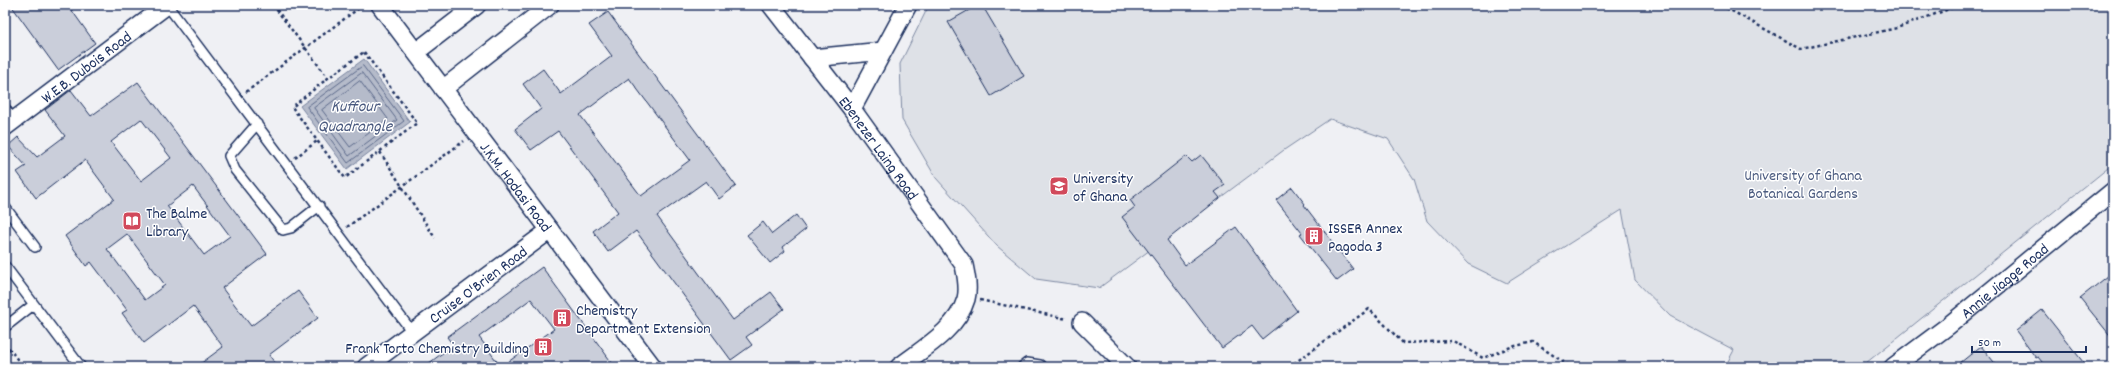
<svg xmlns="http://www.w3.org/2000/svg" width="2118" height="372" viewBox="0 0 2118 372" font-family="Dekko,sans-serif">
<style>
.built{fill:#eff0f4}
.green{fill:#dee1e7;stroke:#7c88a2}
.water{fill:#b5bbca;stroke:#77839f}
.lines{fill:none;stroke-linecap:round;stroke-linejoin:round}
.shore{stroke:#596789;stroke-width:1}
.building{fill:#caceda;stroke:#1b2f5e;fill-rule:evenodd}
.lane-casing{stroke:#1b2f5e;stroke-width:12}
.street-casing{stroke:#1b2f5e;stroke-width:20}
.path{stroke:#1b2f5e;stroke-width:2.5;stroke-dasharray:3 3;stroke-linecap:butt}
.lane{stroke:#fff;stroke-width:9}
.street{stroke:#fff;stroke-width:17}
.labels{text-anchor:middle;stroke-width:3;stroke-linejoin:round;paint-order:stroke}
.street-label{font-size:16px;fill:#1b2f5e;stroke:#fff}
.park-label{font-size:16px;fill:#4c5c80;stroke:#fff}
.poi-label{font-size:16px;fill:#1b2f5e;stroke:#fff;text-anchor:start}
.water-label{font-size:17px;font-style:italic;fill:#49597e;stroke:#fff}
</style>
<rect width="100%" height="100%" fill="#fff"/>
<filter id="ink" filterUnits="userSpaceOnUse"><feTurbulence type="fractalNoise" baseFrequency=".025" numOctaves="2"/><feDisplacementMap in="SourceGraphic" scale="8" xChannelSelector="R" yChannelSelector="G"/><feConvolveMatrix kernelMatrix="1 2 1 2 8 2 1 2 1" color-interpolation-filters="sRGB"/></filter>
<g filter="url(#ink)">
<!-- built -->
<path class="built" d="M5 5H2113V367H5Z"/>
<!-- green -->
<path class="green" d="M929 5H2113V164L1861 367H1725L1734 350 1670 316 1635 280 1622 210 1507 283 1468 264 1427 221 1414 179 1388 139 1330 119 1284 150 1099 288 1036 279 997 246 936 178 902 120 900 64Z"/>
<!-- water -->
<path class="water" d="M364 59 410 122 347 169 300 106Z"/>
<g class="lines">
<!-- shore -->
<path class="shore" d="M363 66 404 121 348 163 307 107Z
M362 73 397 120 349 156 314 108Z
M360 81 388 119 350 147 322 110Z"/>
</g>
<!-- building -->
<path class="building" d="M11 5H68L95 43 58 70Z
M978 5H982L1024 76 991 96 948 22Z
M608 12 736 186 719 199 706 181 657 216 733 320 771 292 784 309 746 337 752 345 731 360 636 231 608 252 593 231 618 212 558 131 531 150 515 129 541 109 523 84 543 69 561 94 612 56 589 25ZM629 78 690 160 641 196 580 115Z
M138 82 267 254 222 288 251 326 298 291 318 318 269 355 278 367H196L223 347 193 306 144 343 122 313 127 310 91 262 86 266 65 236 114 199 85 160 36 198 17 172 26 166 8 146 18 137 37 157 65 136 45 110 71 90 91 116ZM141 119 171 158 141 181 111 142ZM193 186 230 236 204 255 167 206ZM127 234 165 285 145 300 107 249Z
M1201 155 1225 185 1215 192 1220 198 1167 240 1185 265 1236 227 1297 311 1262 339 1252 326 1222 348 1122 217 1135 207 1130 200 1186 156 1192 162Z
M1292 187 1305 204 1304 205 1353 269 1337 281 1300 234 1302 233 1276 200Z
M796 215 806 229 783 247 785 251 770 263 747 235 763 222 772 234Z
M542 267 615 367H501L554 329 531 299 479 337 501 367H424L453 345 447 337Z
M2113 272V339L2080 298Z
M2042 310 2087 367H2046L2038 357 2036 358 2016 331Z
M1981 346 1998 367H1955Z"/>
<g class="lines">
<!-- lane casing -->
<g class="lane-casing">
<path id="lane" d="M167 5 413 333
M5 108 13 120
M257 124 229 156 235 170 283 230 291 228 319 206
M5 207 35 247
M5 266 81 367
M5 327 33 305
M1022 367 1027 363 1040 365 1042 367"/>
</g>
<!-- street casing -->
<g class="street-casing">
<g id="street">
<path id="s1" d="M380 5 653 367"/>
<path id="s2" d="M771 5 852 109 964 265C966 275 969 288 966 299 957 330 922 349 899 367"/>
<path d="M416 52 477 5"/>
<path d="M812 58 883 51"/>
<path d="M443 89 550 5"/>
<path d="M852 109 908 5"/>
<path id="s3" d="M5 127 167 5"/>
<path d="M1082 322 1127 367"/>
<path id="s4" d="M366 367 550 230"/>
<path id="s5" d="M1893 367 1948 326 2113 191"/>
</g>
</g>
<!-- path -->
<path class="path" d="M273 5 328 78
M1721 5 1801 49 1897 28 1960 5
M364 52 417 123 345 178 292 107 328 78Z
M246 92 363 5
M380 152 435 238
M295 158 317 141
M347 227 464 141
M980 300 1067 319
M5 343 23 367
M1289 367 1369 309 1403 343 1453 341 1483 358 1511 347 1533 342 1571 367"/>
<!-- lane -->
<use href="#lane" class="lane"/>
<!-- street -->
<use href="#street" class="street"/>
</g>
</g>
<!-- icons -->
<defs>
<g id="university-square" transform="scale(1)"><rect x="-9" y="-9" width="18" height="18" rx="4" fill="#d1495b" stroke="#fff"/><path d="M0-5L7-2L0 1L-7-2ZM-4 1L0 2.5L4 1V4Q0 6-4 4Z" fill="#fff"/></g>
<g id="library-square" transform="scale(1)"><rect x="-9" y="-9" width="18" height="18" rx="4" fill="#d1495b" stroke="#fff"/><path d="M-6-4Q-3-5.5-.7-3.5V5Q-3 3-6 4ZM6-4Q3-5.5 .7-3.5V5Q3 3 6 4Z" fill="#fff"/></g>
<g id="building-square" transform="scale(1)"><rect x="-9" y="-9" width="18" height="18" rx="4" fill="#d1495b" stroke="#fff"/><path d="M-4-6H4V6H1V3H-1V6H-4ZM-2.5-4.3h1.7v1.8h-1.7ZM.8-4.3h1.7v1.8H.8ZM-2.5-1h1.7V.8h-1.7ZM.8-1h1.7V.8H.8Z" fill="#fff"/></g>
</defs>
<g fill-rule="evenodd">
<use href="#university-square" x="1059" y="186"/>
<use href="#library-square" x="132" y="221"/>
<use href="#building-square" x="1314" y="236"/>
<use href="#building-square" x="562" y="318"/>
<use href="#building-square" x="543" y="347"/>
</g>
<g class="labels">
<!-- street labels -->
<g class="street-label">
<text dy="6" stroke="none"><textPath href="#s3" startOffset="101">W.E.B. Dubois Road</textPath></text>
<text dy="6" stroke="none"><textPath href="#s2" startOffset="179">Ebenezer Laing Road</textPath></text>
<text dy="6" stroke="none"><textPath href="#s1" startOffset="227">J.K.M. Hodasi Road</textPath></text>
<text dy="6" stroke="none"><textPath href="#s5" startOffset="141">Annie Jiagge Road</textPath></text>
<text dy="6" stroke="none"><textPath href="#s4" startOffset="139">Cruise O'Brien Road</textPath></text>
</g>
<!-- park labels -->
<g class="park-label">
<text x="1803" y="180">University of Ghana<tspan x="1803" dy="18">Botanical Gardens</tspan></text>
</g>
<!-- poi labels -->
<g class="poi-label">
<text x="1073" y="183">University<tspan x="1073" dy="18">of Ghana</tspan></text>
<text x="146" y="218">The Balme<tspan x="146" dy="18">Library</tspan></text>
<text x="1328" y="233">ISSER Annex<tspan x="1328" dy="18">Pagoda 3</tspan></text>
<text x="576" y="315">Chemistry<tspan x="576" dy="18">Department Extension</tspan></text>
<text x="529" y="353" text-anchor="end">Frank Torto Chemistry Building</text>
</g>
<!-- water labels -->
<g class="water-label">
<text x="355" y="111">Kuffour<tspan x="355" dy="20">Quadrangle</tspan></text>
</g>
</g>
<!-- margin -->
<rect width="2118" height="372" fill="none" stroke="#fff" stroke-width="20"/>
<rect x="10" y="10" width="2098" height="352" fill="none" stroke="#1b2f5e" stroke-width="1.5" filter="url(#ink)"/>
<!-- scale -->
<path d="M1972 346v6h114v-6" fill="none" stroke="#1b2f5e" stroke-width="2"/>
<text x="1978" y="346" font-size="12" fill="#1b2f5e" stroke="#ffffff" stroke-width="3" paint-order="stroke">50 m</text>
</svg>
